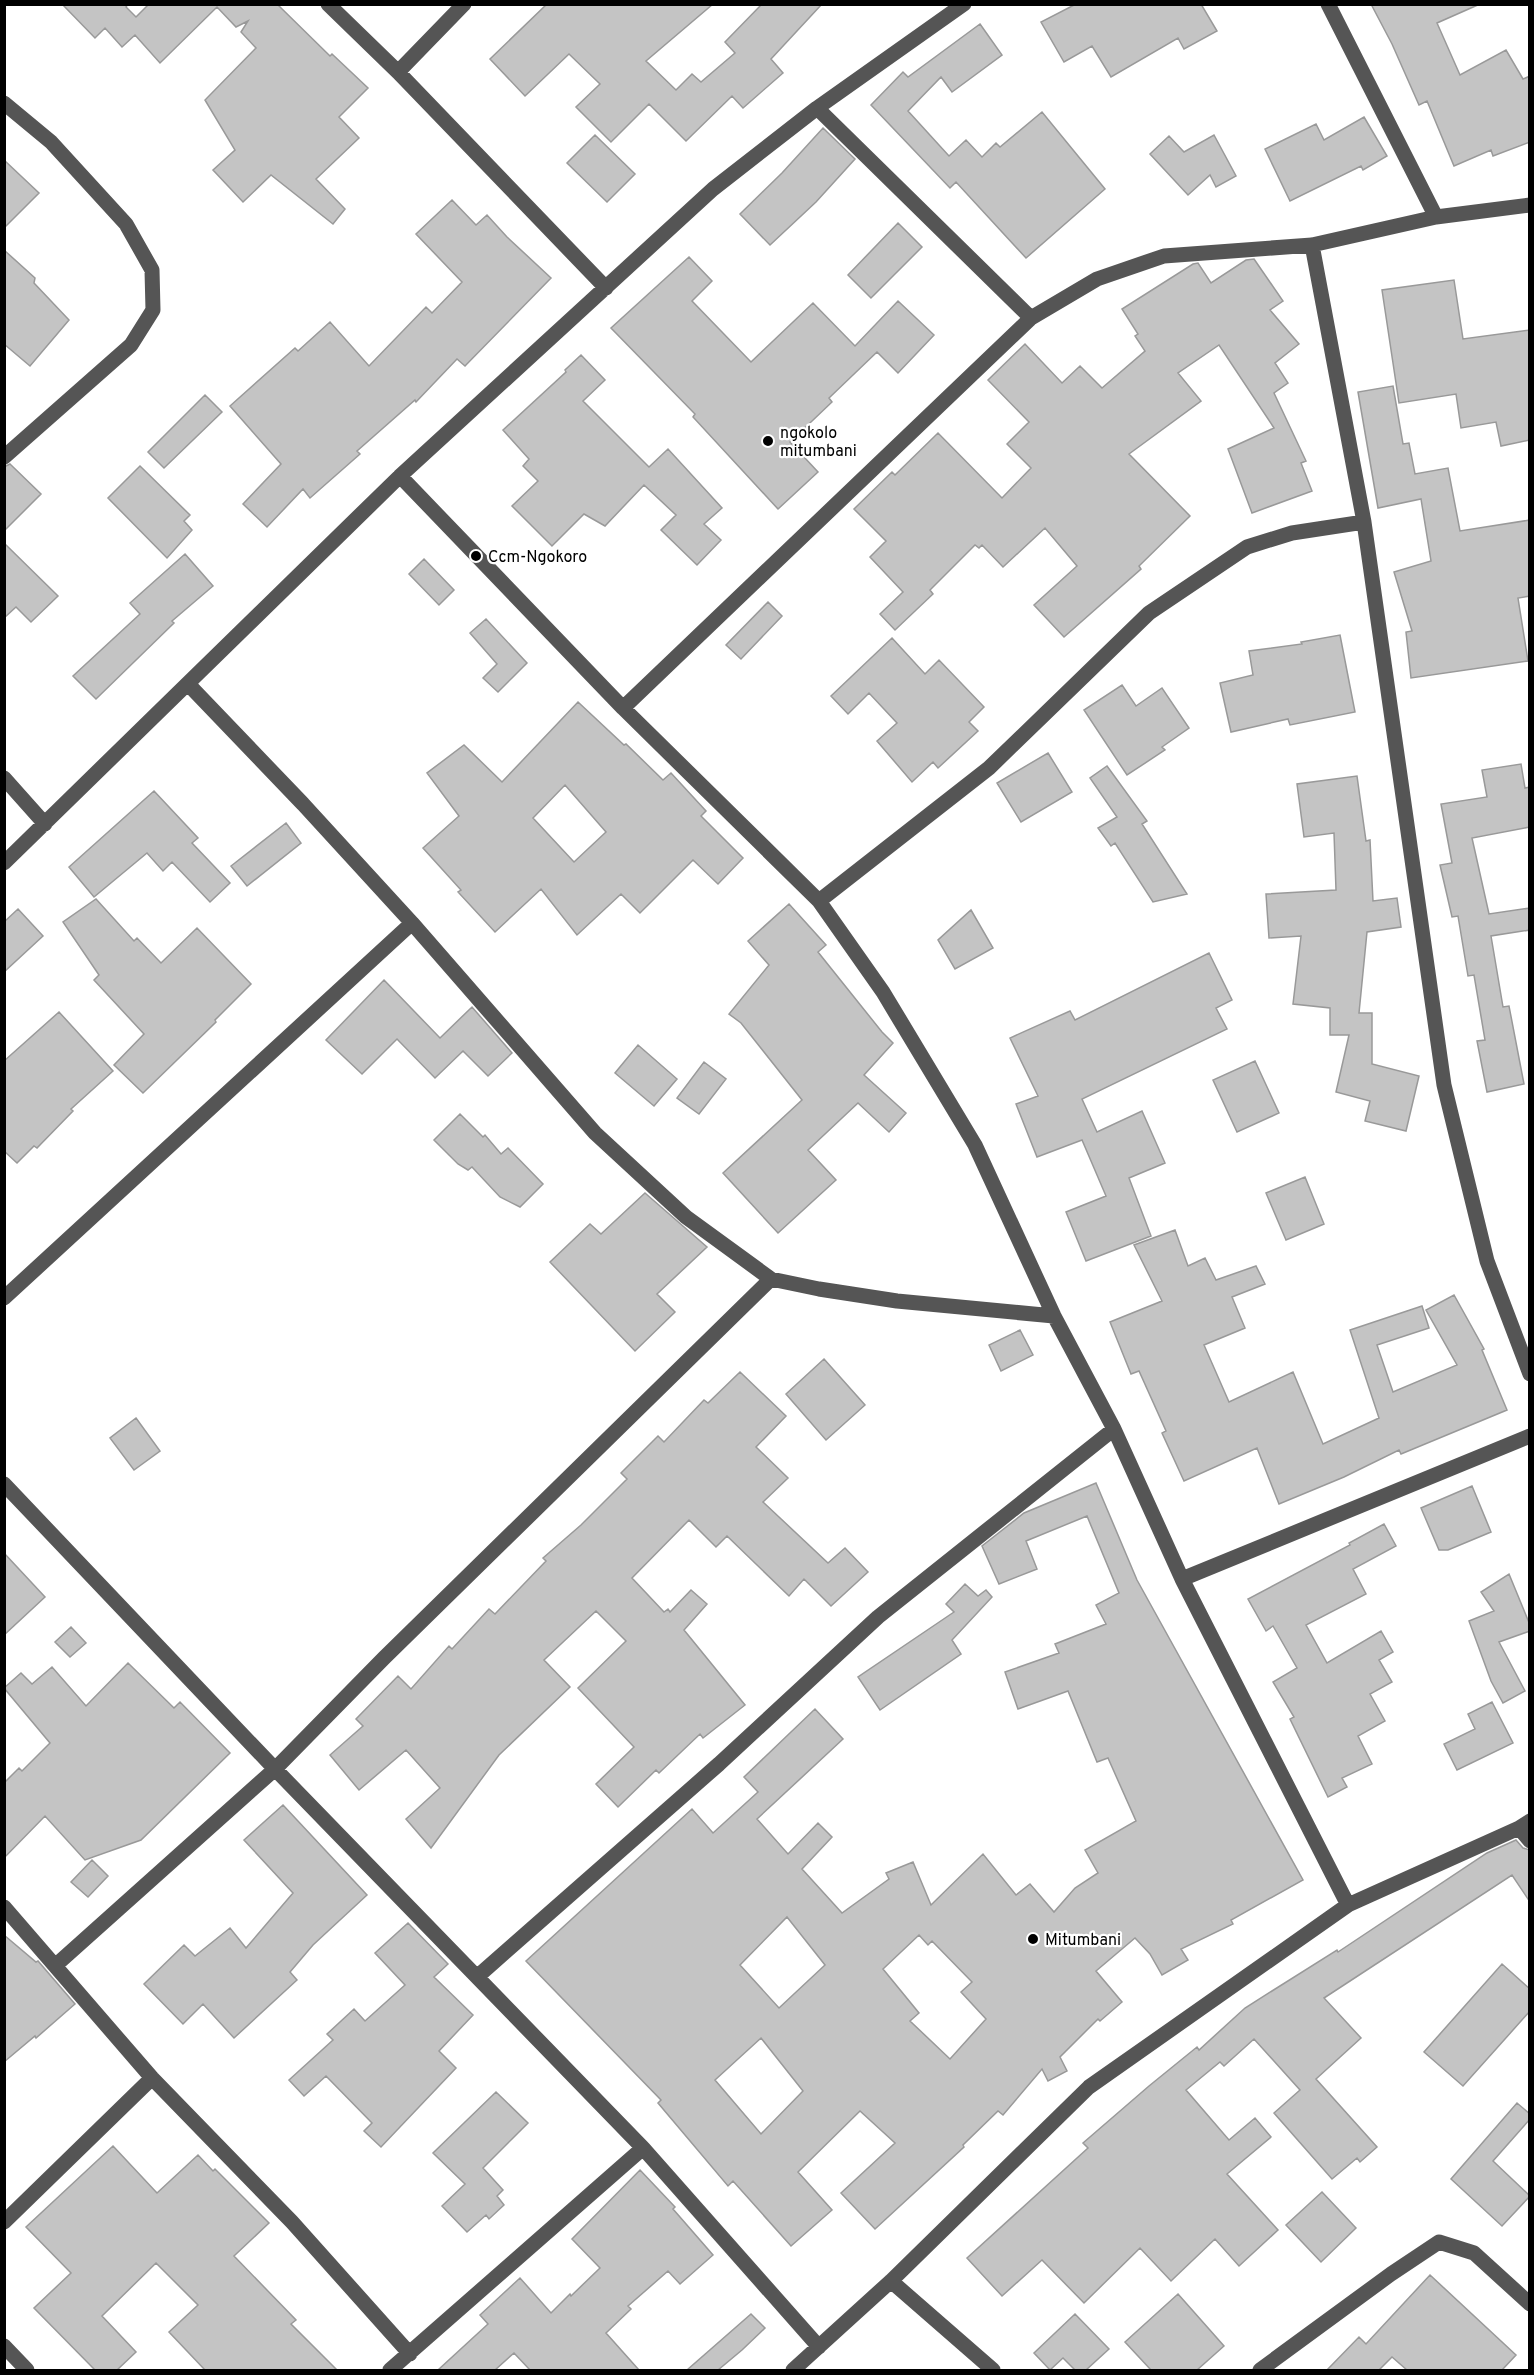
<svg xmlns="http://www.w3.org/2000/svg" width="1534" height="2375" viewBox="0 0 1534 2375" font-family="Overpass,sans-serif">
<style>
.building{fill:#c4c4c4;stroke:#999;stroke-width:1.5;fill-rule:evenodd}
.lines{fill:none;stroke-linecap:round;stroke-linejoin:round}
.minor{stroke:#555;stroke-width:15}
.poi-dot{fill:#000;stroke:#fff;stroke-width:2}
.labels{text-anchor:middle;stroke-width:4.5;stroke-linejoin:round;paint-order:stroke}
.poi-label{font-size:16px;fill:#000;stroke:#fff;text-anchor:start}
</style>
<rect width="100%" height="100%" fill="#fff"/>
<!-- building -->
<path class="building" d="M62 4H128L126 7 136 17 149 4H280L278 5 330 56 332 54 368 88 339 117 359 138 316 179 345 209 333 224 271 175 243 202 213 170 235 150 205 100 256 48 241 32 248 21 236 27 217 7 160 63 135 35 122 47 105 28 95 38Z
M547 4H713L646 61 676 90 692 74 701 82 735 53 725 42 762 4H822L771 59 783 73 743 108 732 96 686 141 649 104 611 142 576 107 600 84 569 54 525 96 490 59Z
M1076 4H1201L1217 31 1184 49 1178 38 1111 77 1092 46 1064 62 1041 22Z
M1371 4H1480L1437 23 1460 75 1506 50 1523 79 1530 76V142L1493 156 1491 150 1454 166 1427 101 1419 105 1392 44Z
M980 24 1002 55 952 92 941 77 908 111 949 156 966 140 982 157 996 143 1000 147 1042 112 1105 189 1026 258 956 182 950 188 871 105 903 72 908 77Z
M1364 117 1387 156 1363 170 1361 166 1290 201 1265 149 1316 124 1324 140Z
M823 128 855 159 816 202 770 245 740 214 782 173Z
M595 135 635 174 607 202 567 163Z
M1214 135 1236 176 1216 187 1210 175 1188 195 1150 154 1169 136 1184 152Z
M4 160 39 193 4 228Z
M452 200 476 225 487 215 507 237 551 278 465 366 457 359 416 402 415 400 357 451 360 454 310 498 303 489 267 527 243 504 281 464 230 406 295 348 298 351 330 322 369 366 426 307 432 313 462 282 416 234Z
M898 223 922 247 871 298 848 275Z
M4 250 35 278 34 283 69 320 30 366 4 344Z
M689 257 712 281 692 301 751 362 813 303 855 346 898 301 934 335 898 373 877 352 829 398 832 402 790 442 818 472 778 509 693 417 695 414 611 328Z
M1254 259 1283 301 1270 310 1299 344 1275 363 1288 383 1274 393 1306 461 1301 463 1312 491 1252 513 1228 449 1274 428 1219 345 1178 373 1201 401 1129 454 1190 516 1139 566 1141 569 1064 637 1034 605 1077 566 1045 528 1003 567 982 545 979 548 975 545 930 590 933 594 895 630 880 614 903 592 870 557 886 541 854 509 892 472 895 475 938 433 1002 498 1031 468 1007 444 1029 422 988 380 1025 344 1062 383 1080 366 1102 388 1145 351 1135 336 1138 334 1122 309 1193 264 1198 263 1211 283 1246 260Z
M1454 280 1463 339 1530 330V440L1501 446 1496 422 1461 428 1456 394 1399 403 1382 290Z
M581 355 605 380 583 401 649 467 668 449 722 508 704 524 721 540 697 565 661 530 676 515 644 485 605 526 584 514 552 546 512 506 538 481 523 466 529 459 503 430 566 372 565 370Z
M1393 386 1403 444 1409 443 1415 474 1448 468 1460 531 1530 520V596L1518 598 1528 661 1411 678 1406 632 1412 631 1394 572 1431 561 1421 499 1378 508 1358 392Z
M205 395 222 412 164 468 148 452Z
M10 464 41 494 4 531V467Z
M140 466 190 515 184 521 192 530 167 558 108 498Z
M4 543 58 596 31 622 16 607 4 618Z
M185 554 213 586 172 621 174 623 96 699 73 676 140 614 130 603Z
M424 559 454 590 439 605 409 574Z
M768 602 782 616 741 659 726 645Z
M486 619 527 663 498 692 483 678 497 664 470 633Z
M1340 635 1355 712 1290 725 1288 719 1231 732 1220 683 1253 675 1249 651 1302 644 1301 642Z
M892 638 925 674 939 660 984 707 969 722 978 731 938 768 933 762 912 782 877 741 897 723 869 693 848 714 831 696Z
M1122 685 1136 706 1162 688 1189 728 1162 747 1165 750 1127 775 1084 710Z
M578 702 624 745 626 744 663 780 671 773 706 811 701 816 743 858 718 884 693 860 640 913 621 894 577 935 541 889 495 932 458 892 461 890 423 848 459 816 427 773 464 745 502 782ZM565 785 606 832 574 862 533 818Z
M1048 753 1072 792 1021 822 997 783Z
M1521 764 1525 788 1530 787V827L1472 838 1489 914 1530 908V930L1491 936 1503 1007 1509 1006 1524 1084 1487 1092 1477 1041 1485 1040 1474 975 1468 976 1458 916 1452 917 1440 865 1452 863 1441 804 1487 797 1482 770Z
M1107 766 1147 821 1142 824 1187 894 1153 902 1115 843 1111 846 1098 828 1117 817 1090 778Z
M1357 776 1366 841 1370 840 1373 901 1397 898 1401 927 1367 932 1359 1013H1372V1064L1419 1076 1406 1131 1365 1121 1370 1101 1336 1092 1349 1035H1330V1008L1293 1004 1301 936 1269 938 1266 894 1336 890 1334 833 1304 837 1297 784Z
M154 791 198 838 192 843 230 883 210 902 172 862 163 871 147 853 94 897 69 867Z
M286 823 301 843 247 886 231 866Z
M96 899 134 941 137 938 161 963 197 928 251 984 215 1020 216 1022 143 1093 114 1065 144 1034 94 980 99 975 63 922Z
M789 904 826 945 818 952 882 1032 893 1043 864 1075 906 1113 889 1132 858 1103 808 1150 836 1180 778 1233 723 1173 802 1100 741 1023 729 1014 769 965 748 941Z
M18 909 43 936 4 972V922Z
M971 910 993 948 955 969 938 940Z
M1209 953 1232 1000 1216 1008 1227 1029 1082 1099 1097 1132 1142 1111 1165 1163 1129 1178 1151 1236 1086 1261 1066 1212 1106 1196 1082 1140 1037 1157 1016 1104 1038 1096 1010 1038 1070 1011 1075 1020Z
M384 980 440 1038 472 1007 512 1053 488 1076 463 1051 435 1078 397 1039 362 1074 326 1040Z
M59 1012 113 1071 71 1109 73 1111 37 1148 34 1146 17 1163 4 1151V1061Z
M638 1045 677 1079 654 1106 615 1073Z
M1255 1061 1279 1113 1237 1132 1213 1080Z
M704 1062 726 1079 699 1114 677 1098Z
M460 1114 483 1137 485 1135 501 1154 508 1148 543 1184 520 1207 500 1197 472 1167 468 1170 458 1164 434 1140Z
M1305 1177 1324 1224 1286 1240 1266 1193Z
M645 1193 707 1247 657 1294 675 1312 635 1351 550 1262 590 1224 601 1234Z
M1175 1230 1188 1266 1205 1258 1216 1280 1256 1266 1265 1284 1232 1297 1245 1328 1204 1345 1229 1402 1293 1372 1323 1444 1379 1418 1350 1330 1422 1306 1429 1328 1377 1345 1393 1392 1457 1365 1426 1310 1454 1295 1484 1349 1482 1350 1507 1410 1401 1454 1399 1450 1344 1477 1279 1504 1257 1448 1184 1481 1162 1433 1166 1431 1139 1371 1131 1374 1110 1322 1162 1301 1134 1245Z
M1020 1330 1033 1355 1001 1371 989 1345Z
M824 1359 865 1405 826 1440 786 1394Z
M740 1372 786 1416 756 1447 788 1478 763 1502 828 1563 845 1548 868 1572 831 1606 804 1579 789 1596 727 1536 716 1547 689 1520 632 1578 664 1612 668 1609 670 1612 691 1590 707 1604 684 1630 745 1705 703 1738 700 1734 659 1773 656 1770 618 1807 596 1784 634 1747 578 1688 626 1641 596 1611 544 1660 570 1687 499 1755 431 1848 406 1819 440 1788 406 1750 359 1790 330 1755 363 1726 356 1719 398 1676 411 1689 449 1646 452 1649 489 1609 495 1614 546 1561 543 1558 581 1525 627 1479 621 1473 658 1436 664 1442 704 1400 708 1403Z
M136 1418 160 1451 134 1470 110 1438Z
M1096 1483 1137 1580 1303 1880 1231 1920 1233 1924 1181 1949 1188 1960 1162 1975 1150 1954 1135 1938 1096 1971 1122 2002 1100 2021 1098 2019 1060 2057 1067 2071 1048 2081 1042 2069 1003 2115 998 2111 963 2145 964 2147 875 2229 841 2193 895 2143 860 2111 798 2172 832 2210 791 2246 733 2181 728 2186 658 2103 661 2100 526 1961 692 1809 713 1833 758 1792 744 1777 815 1709 843 1739 757 1819 788 1854 818 1823 832 1837 802 1869 842 1913 889 1879 886 1873 913 1862 931 1905 983 1854 1016 1895 1030 1884 1054 1912 1075 1888 1098 1873 1085 1850 1136 1821 1108 1758 1097 1762 1068 1691 1018 1709 1005 1672 1059 1653 1055 1644 1106 1624 1096 1605 1119 1593 1087 1516 1026 1541 1037 1569 999 1584 982 1546 1024 1513ZM787 1917 825 1965 779 2008 740 1965ZM919 1935 928 1945 932 1941 972 1982 961 1992 986 2019 950 2059 910 2021 919 2013 883 1969ZM761 2038 803 2091 761 2134 715 2080Z
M1472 1486 1491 1532 1448 1550H1439L1421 1508Z
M1384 1524 1396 1546 1353 1569 1366 1594 1306 1625 1327 1663 1381 1631 1393 1652 1379 1660 1392 1682 1370 1694 1385 1721 1358 1736 1372 1764 1342 1778 1347 1787 1328 1797 1290 1719 1294 1717 1273 1682 1297 1668 1273 1626 1266 1631 1248 1599 1350 1545 1349 1543Z
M4 1553 45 1597 4 1635Z
M1509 1574 1530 1625V1631L1499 1642 1525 1691 1503 1703 1491 1681 1469 1621 1494 1611 1481 1592Z
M965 1584 978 1596 986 1590 992 1597 952 1640 961 1654 880 1710 858 1677 954 1612 946 1604Z
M71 1627 86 1643 70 1657 55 1642Z
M128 1663 174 1708 180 1702 230 1753 141 1840 85 1860 45 1816 4 1858V1783L19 1768 22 1771 50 1743 4 1688 21 1673 32 1684 52 1667 86 1706Z
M1492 1702 1513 1743 1457 1770 1444 1744 1475 1729 1468 1714Z
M283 1805 367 1895 313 1945 290 1972 297 1980 234 2038 203 2004 183 2024 144 1984 184 1945 195 1956 230 1928 246 1948 293 1893 244 1840Z
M1516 1840 1523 1848 1530 1850V1902L1512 1875 1324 1998 1361 2038 1316 2079 1377 2147 1360 2162 1357 2158 1332 2179 1274 2113 1300 2090 1254 2039 1224 2066 1220 2062 1186 2090 1229 2140 1255 2118 1271 2137 1227 2174 1278 2230 1239 2266 1215 2239 1171 2281 1140 2248 1084 2303 1042 2260 1002 2296 967 2258 1088 2148 1083 2143 1149 2086 1197 2047 1199 2050 1245 2008 1337 1950 1338 1952 1487 1853Z
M92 1860 108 1876 88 1897 71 1882Z
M408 1923 448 1964 434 1977 473 2015 439 2051 456 2068 381 2147 364 2131 372 2123 326 2076 304 2096 289 2080 333 2040 327 2034 354 2009 365 2021 405 1985 375 1953Z
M4 1935 36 1962 38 1961 75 2004 36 2038 35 2036 4 2062Z
M1502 1964 1530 1989V2011L1463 2086 1424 2052Z
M496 2092 528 2123 483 2168 503 2190 497 2196 504 2205 489 2219 486 2215 467 2232 442 2206 465 2184 433 2153Z
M1517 2103 1530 2114V2119L1493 2161 1530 2196 1502 2226 1451 2179Z
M113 2146 157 2193 198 2155 213 2171 215 2169 269 2223 234 2256 296 2320 291 2324 337 2370H205L169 2332 198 2305 156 2263 102 2316 136 2352 117 2370H95L34 2308 71 2273 26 2227Z
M640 2170 675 2207 673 2209 713 2255 680 2284 668 2271 628 2306 631 2309 606 2333 639 2370H530L514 2353 495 2370H438L488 2324 480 2315 520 2278 551 2313 570 2294 571 2296 600 2268 572 2239Z
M1322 2192 1356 2228 1321 2262 1286 2225Z
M1430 2275 1516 2355 1502 2370H1407L1392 2357 1379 2370H1327L1359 2337 1366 2344Z
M1178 2294 1224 2346 1197 2370H1151L1125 2342Z
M751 2314 765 2328 742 2350 718 2370H687Z
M1075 2314 1109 2349 1086 2370H1075L1063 2358 1050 2370 1034 2353Z"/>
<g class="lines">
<!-- minor -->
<path class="minor" d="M328 4 398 72 606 288
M1328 4 1436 217
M398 72 464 4
M4 103 51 142 126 224 152 270 153 310 131 345 4 457
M817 108 1031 318
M1312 245 1364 522 1444 1085 1487 1261 1530 1374
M400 476 623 708 819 901 883 992 975 1145 1054 1316 1114 1429 1182 1579 1348 1905
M188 684 303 804 412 923 595 1133 686 1217 771 1279 819 1289 897 1301 1054 1316
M623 708 1031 318 1097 279 1164 256 1312 245 1436 217 1530 205
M4 778 45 824
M4 863 400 476 713 189 817 108 964 4
M819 901 989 768 1149 613 1247 547 1292 533 1364 522
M4 1298 412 923
M4 1484 275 1769 643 2148 819 2347
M1182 1579 1530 1436
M1519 1828 1530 1841
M4 1907 152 2078 292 2222 410 2354
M56 1965 275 1769 384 1658 771 1279
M478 1976 719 1764 878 1617 1114 1429
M4 2222 152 2078
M891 2281 993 2370
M4 2346 27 2370
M390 2370 643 2148
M793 2370 891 2281 1089 2087 1348 1905 1519 1828 1530 1821
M1260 2370 1391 2274 1439 2242 1474 2253 1530 2304"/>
</g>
<!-- markers -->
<g class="poi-dot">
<circle cx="768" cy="441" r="6"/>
<circle cx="476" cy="556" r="6"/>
<circle cx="1033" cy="1939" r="6"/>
</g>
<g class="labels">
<!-- poi labels -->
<g class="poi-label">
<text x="780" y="438">ngokolo<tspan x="780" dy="18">mitumbani</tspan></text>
<text x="488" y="562">Ccm-Ngokoro</text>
<text x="1045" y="1945">Mitumbani</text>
</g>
</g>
<!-- border -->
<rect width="1534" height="2375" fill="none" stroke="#000000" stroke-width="12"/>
</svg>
